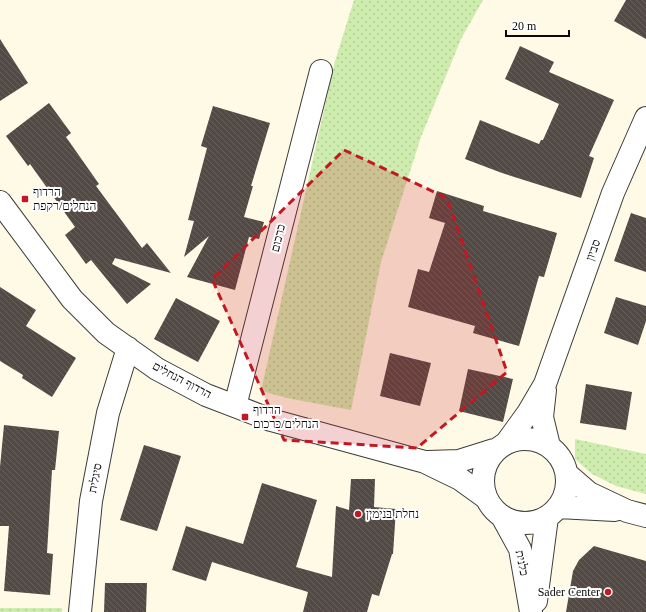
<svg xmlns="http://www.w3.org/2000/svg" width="646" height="612" viewBox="0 0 646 612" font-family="'Times New Roman',Heebo,serif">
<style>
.grass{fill:url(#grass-dots)}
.building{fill:url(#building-back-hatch)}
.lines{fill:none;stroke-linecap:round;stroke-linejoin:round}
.street-casing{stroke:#3c3c3c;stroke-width:24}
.street{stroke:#fff;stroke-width:22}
.marked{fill:#c31821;fill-opacity:0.2;stroke:#c31821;stroke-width:3;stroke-dasharray:8 5;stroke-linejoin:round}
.poi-dot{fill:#c31821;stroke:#fff;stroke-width:1.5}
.labels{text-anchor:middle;stroke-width:4;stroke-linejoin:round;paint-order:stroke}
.poi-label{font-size:12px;fill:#090909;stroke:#fff;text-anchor:start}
.street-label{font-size:12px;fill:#090909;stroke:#fff}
</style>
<defs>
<pattern id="grass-dots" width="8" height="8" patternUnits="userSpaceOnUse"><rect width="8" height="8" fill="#ceecad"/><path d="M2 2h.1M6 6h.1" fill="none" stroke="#b0c994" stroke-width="1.8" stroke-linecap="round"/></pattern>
<pattern id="building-back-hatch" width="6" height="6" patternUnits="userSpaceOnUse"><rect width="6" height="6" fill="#534a45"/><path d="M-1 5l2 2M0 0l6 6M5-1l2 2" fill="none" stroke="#675f5b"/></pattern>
</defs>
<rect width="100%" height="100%" fill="#fffae6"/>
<!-- grass -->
<path class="grass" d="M354 0H483L461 39 421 137 381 262 351 410 287 398 261 391 335 61Z
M575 439 646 454V494L616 486 592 474 575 459Z
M0 608H62V612H0Z"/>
<!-- building -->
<path class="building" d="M626 0H646V39L614 21Z
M0 39 28 83 0 101Z
M520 46 554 62 549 72 614 100 589 156 594 158 581 198 502 173 465 159 480 120 539 144 541 140H543L559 104 505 79Z
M49 103 71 133 66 137 99 184 96 186 142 248 147 243 171 273 115 258 112 264 151 284 127 304 91 260 86 264 65 235 75 227 30 164 28 166 6 136Z
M213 106 270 123 251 186H253L244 217 264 222 259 239 249 237 235 290 187 277 209 236 184 257 194 221 188 220 207 148 201 146Z
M437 191 484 206 483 211 557 233 544 277 539 276 519 346 473 333 475 326 408 307 418 269 429 272 445 223 429 218Z
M631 213 646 218V272L614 261Z
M0 287 36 310 26 326 76 358 52 397 22 378 23 375 0 361Z
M616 297 646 306V321L638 345 604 333Z
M176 298 220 321 198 362 154 339Z
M390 353 431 363 420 406 380 396Z
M468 369 513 379 503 422 459 411Z
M586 384 632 392 626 430 580 423Z
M4 425 59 431 55 470H52L47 553 53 554 50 595 4 591 9 526H0V467Z
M144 445 181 456 157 531 120 520Z
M351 479H375L374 507 396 509 393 554H392L379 596 372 594 367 612H303L308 592 212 562 206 581 172 570 186 526 243 544 262 483 317 500 296 567 332 577 336 506 349 510Z
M594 546 646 561V612H566L573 571 579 560Z
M105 583H147L146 612H104Z"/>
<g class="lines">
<!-- street casing -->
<g class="street-casing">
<path id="street" d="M0 202 72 299 106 333 157 369 206 395 271 420 425 462 460 479 485 497
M545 390 542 417 549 446
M235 406 321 71
M483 481a42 42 0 1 1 84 0a42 42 0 1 1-84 0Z
M507 442 528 413 545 384 613 193 646 118
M428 462 459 461 494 450
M567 474 589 493 627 511 646 516
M558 507 615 510
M503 518 520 549 531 612
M536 601 547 517
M80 612 91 501 108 413 128 348"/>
</g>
<!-- street -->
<use href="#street" class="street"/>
</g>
<!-- marked area -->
<path class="marked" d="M344 150 447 198 507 372 417 448 284 440 212 279Z"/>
<!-- markers -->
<g class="poi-dot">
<rect x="21" y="195" width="8" height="8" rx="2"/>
<rect x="241" y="413" width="8" height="8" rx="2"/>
<circle cx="358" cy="514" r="4"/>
<circle cx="608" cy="592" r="4"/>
</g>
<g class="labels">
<!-- poi labels -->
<g class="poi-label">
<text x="33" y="196">הרדוף<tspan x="33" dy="14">הנחלים/רקפת</tspan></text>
<text x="253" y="414">הרדוף<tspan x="253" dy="14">הנחלים/כרכום</tspan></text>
<text x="366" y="518">נחלת בנימין</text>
<text x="600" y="596" text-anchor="end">Sader Center</text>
</g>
<!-- street labels -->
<g class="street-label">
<text transform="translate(278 238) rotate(-76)" y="4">כרכום</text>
<text transform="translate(593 250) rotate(-70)" y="4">סביון</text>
<text transform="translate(182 380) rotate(28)" y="4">הרדוף הנחלים</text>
<text transform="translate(95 478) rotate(-79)" y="4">סיגלית</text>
<text transform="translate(522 563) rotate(78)" y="4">כלנית</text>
</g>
</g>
<!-- scale -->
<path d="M506 30v6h63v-6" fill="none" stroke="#090909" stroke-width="2"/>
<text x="512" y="30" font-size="12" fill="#090909" stroke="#ffffff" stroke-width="3" paint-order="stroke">20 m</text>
</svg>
